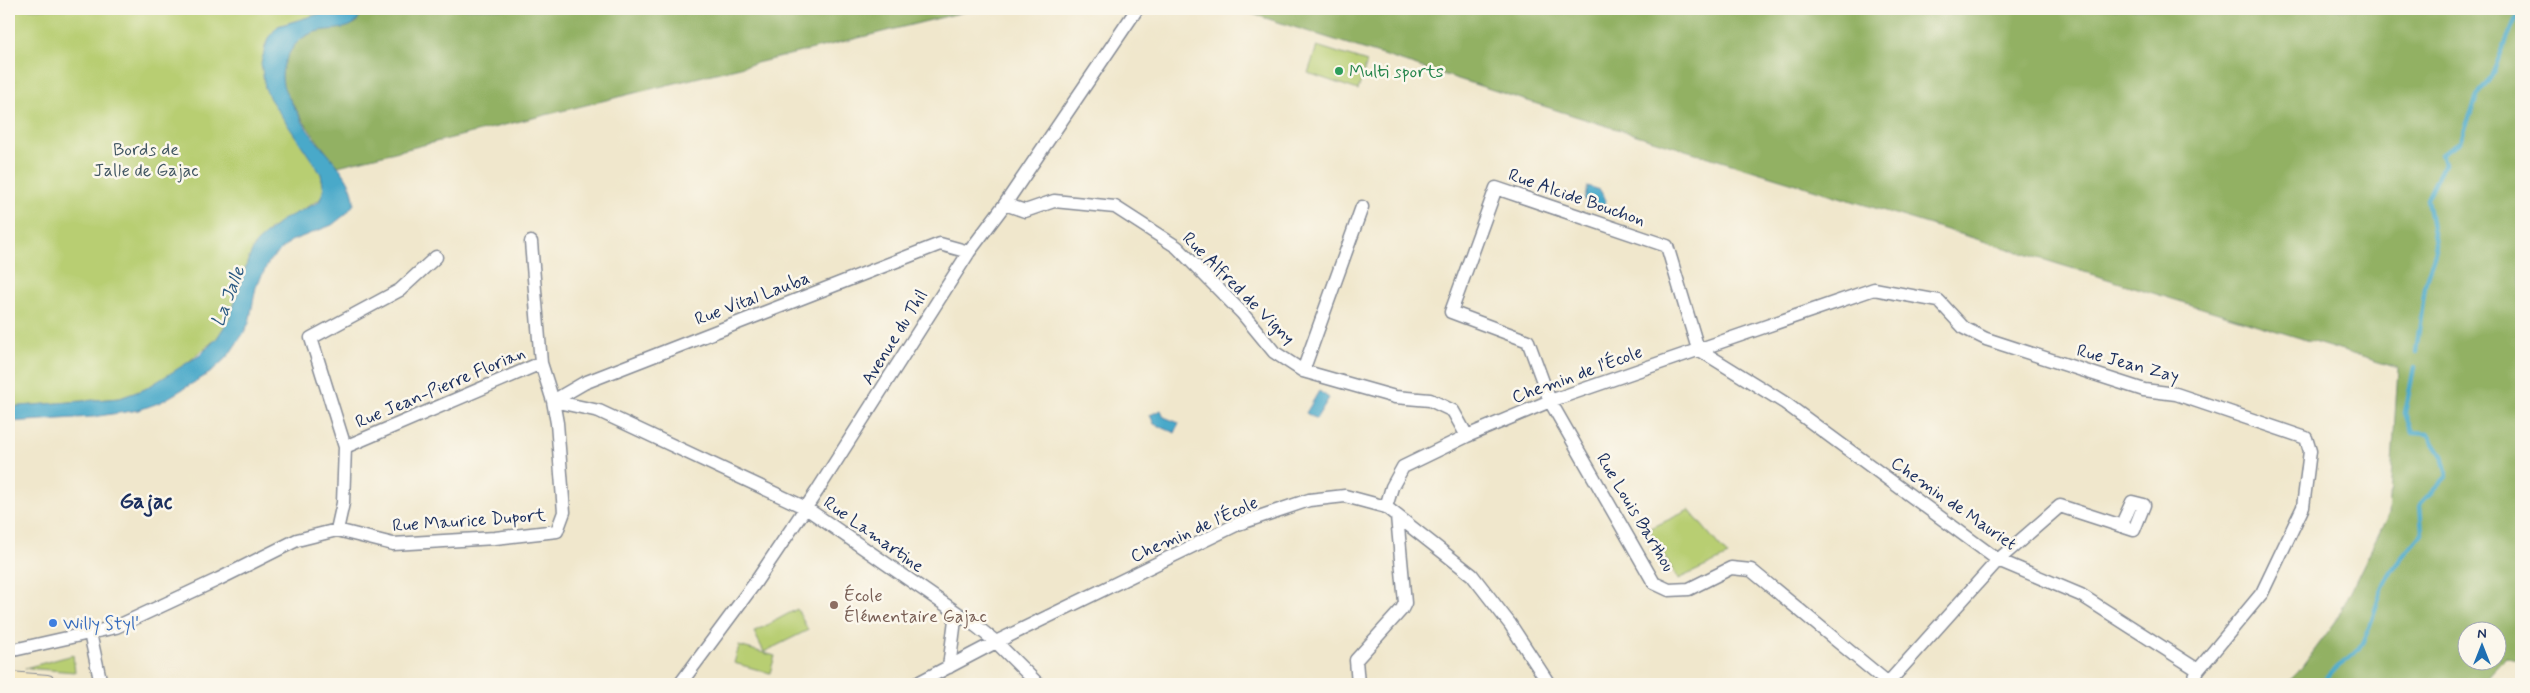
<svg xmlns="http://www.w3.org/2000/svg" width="2530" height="693" viewBox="0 0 2530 693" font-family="Mynerve,sans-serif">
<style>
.green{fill:#b8ce72;stroke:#6a7e68}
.forest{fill:#92b164;stroke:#567061;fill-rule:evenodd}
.water{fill:#4aa9c9;stroke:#326c94}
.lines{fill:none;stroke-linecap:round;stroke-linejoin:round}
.stream{stroke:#4aa9c9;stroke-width:4.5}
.street-casing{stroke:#868b95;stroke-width:15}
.secondary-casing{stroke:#868b95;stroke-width:20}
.street{stroke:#fff;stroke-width:12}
.secondary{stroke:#f6e9c3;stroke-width:18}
.leisure-dot{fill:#2e9e5b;stroke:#fbf7ec;stroke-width:2}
.education-dot{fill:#8d6e63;stroke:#fbf7ec;stroke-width:2}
.shop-dot{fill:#3f7fe0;stroke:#fbf7ec;stroke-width:2}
.labels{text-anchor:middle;stroke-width:5;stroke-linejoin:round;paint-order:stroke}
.leisure-label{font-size:18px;fill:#27864d;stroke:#fbf7ec;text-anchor:start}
.park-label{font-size:18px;fill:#425763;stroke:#fbf7ec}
.street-label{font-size:18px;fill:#1b2f5e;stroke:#fbf7ec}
.education-label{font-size:18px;fill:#785e54;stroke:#fbf7ec;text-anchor:start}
.shop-label{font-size:18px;fill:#366cbe;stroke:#fbf7ec;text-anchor:start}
.water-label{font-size:19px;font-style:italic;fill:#2b5a83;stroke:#fbf7ec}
.district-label{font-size:22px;font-weight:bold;fill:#1b2f5e;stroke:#fbf7ec}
</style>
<rect width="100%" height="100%" fill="#fbf7ec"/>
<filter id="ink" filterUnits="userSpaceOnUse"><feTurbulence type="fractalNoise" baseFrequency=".02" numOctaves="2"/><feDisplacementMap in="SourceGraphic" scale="10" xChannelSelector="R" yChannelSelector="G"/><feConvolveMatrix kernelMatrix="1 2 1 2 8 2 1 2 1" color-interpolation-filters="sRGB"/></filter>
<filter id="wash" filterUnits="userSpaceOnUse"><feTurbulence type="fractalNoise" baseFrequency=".0096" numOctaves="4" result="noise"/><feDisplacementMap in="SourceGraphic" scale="20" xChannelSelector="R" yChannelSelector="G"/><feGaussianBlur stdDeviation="1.12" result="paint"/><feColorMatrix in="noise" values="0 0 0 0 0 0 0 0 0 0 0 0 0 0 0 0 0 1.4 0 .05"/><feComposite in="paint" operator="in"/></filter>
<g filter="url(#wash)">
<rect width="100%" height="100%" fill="#f0e7cc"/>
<!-- green -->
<path class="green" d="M9 9H336L278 26 265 45V88L321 174 324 190 322 198 270 229 248 260 230 318 217 338 181 368 145 389 120 398 9 407Z
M1317 46 1367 62 1358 90 1308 73Z
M1689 510 1728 556 1678 579 1649 529Z
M797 609 808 630 764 652 754 632Z
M739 646 775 656 770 673 734 663Z
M73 655 75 672 25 668Z"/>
<!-- forest -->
<path class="forest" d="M361 9H976L338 166C321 146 306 127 293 104 290 99 285 93 283 87 278 70 289 46 304 37 320 27 339 30 356 23Z
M1237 9H2521V662L2506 657 2481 684H2286L2299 671 2336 621 2389 513 2398 368 1594 122ZM2468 630H2498V660H2468Z"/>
<!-- water -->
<path class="water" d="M336 9H361C359 35 330 26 312 33 301 37 293 45 288 56 284 63 282 69 282 77 282 88 288 96 293 105 300 116 305 128 313 137 328 156 355 178 354 204L346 214 332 225 291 241 270 260 256 287 249 323 243 334 228 356 210 373 161 402 139 410 92 417 9 422V407L120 398 145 389 200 355 217 338 230 318 248 260 256 243 282 220 319 202 324 189 321 174 270 99 265 88 261 63 268 38 278 26Z
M1588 186 1600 190 1606 200 1604 206 1584 200Z
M1319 391 1329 398 1316 419 1306 413Z
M1161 410 1164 417 1179 423 1175 433 1154 424 1150 415Z"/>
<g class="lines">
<!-- stream -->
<path class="stream" d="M2416 352 2426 280 2436 250 2427 199 2444 164 2441 154 2460 142 2477 97 2491 77 2515 20 2521 15
M2323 684C2331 666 2353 661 2362 643 2373 624 2376 601 2385 582 2395 563 2409 549 2422 533L2420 504 2447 476 2442 456 2428 434 2412 433 2405 413 2414 368"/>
</g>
</g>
<g filter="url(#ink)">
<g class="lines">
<!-- street casing -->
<g class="street-casing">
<path id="street" d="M1005 204 1025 211 1054 201 1115 207 1177 247 1242 313 1274 352 1303 371 1395 397 1430 400 1453 411 1467 436
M531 242 541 363
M1698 349 1667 246 1496 188 1451 312 1528 341 1550 401 1654 583 1669 590 1689 589 1731 568 1751 570 1888 683
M1698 349 1785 403 1998 560 2081 595 2198 670
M1303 371 1362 207
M345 447 541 363 553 401 584 383 940 244 969 252
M1386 507 1472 575 1510 624 1549 684
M337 530 343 503 345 447 311 338 400 290 436 257
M90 633 101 684
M9 651 116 627 219 579 297 540 337 530 393 544 495 538 557 531 564 512 557 423 553 401 599 411 806 508 976 626 996 642 1038 684
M949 667 956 612
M680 684 755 583 817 491 969 252 1005 204 1137 9
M916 684 996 642 1238 524 1309 500 1345 496 1386 507 1392 487 1403 467 1467 436 1550 401 1874 289 1939 301 1964 328 1986 339 2144 390 2176 394 2306 438 2310 451 2303 507 2262 593 2198 670 2192 684
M1358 684 1356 660 1402 609 1405 603 1397 516
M1887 684 1998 560 2060 506 2134 530 2144 505 2132 502 2121 526"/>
</g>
<!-- secondary casing -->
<g class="secondary-casing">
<path id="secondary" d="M9 681 47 684"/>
</g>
<!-- street -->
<use href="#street" class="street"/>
<!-- secondary -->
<use href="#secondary" class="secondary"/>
</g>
</g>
<!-- markers -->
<circle class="leisure-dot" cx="1339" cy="71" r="5"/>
<circle class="education-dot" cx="834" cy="605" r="5"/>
<circle class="shop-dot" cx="53" cy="623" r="5"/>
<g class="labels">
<!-- leisure labels -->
<g class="leisure-label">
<text x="1349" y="77">Multi sports</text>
</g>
<!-- park labels -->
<g class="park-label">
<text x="146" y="155">Bords de<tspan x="146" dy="21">Jalle de Gajac</tspan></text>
</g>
<!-- street labels -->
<g class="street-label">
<text transform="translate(1577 197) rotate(19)" y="6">Rue Alcide Bouchon</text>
<text transform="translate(1239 288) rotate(45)" y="6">Rue Alfred de Vigny</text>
<text transform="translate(752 298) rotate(-21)" y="6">Rue Vital Lauba</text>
<text transform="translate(894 337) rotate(-58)" y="6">Avenue du Thil</text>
<text transform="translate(2128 363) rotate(15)" y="6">Rue Jean Zay</text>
<text transform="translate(1577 374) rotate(-20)" y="6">Chemin de l'École</text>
<text transform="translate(440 387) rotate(-23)" y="6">Rue Jean-Pierre Florian</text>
<text transform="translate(1954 503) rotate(35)" y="6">Chemin de Mauriet</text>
<text transform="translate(1636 512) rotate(59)" y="6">Rue Louis Barthou</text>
<text transform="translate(469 520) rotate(-4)" y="6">Rue Maurice Duport</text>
<text transform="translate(1194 529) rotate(-24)" y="6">Chemin de l'École</text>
<text transform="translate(874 534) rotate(35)" y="6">Rue Lamartine</text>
</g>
<!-- education labels -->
<g class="education-label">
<text x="844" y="601">École<tspan x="844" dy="21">Élémentaire Gajac</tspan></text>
</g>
<!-- shop labels -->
<g class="shop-label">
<text x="63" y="629">Willy Styl'</text>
</g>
<!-- water labels -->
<g class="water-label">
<text transform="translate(227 296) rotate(-69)" y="7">La Jalle</text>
</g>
<!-- district labels -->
<g class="district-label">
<text x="146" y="508">Gajac</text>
</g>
</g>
<!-- margin -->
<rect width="2530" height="693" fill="none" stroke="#fbf7ec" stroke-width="30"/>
<!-- north arrow -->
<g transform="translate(2482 646)"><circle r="24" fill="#fbf7ec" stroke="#a1a7b3"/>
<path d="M0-4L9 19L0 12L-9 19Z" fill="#1f6fb2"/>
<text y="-8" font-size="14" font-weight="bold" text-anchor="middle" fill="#1b2f5e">N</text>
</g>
</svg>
